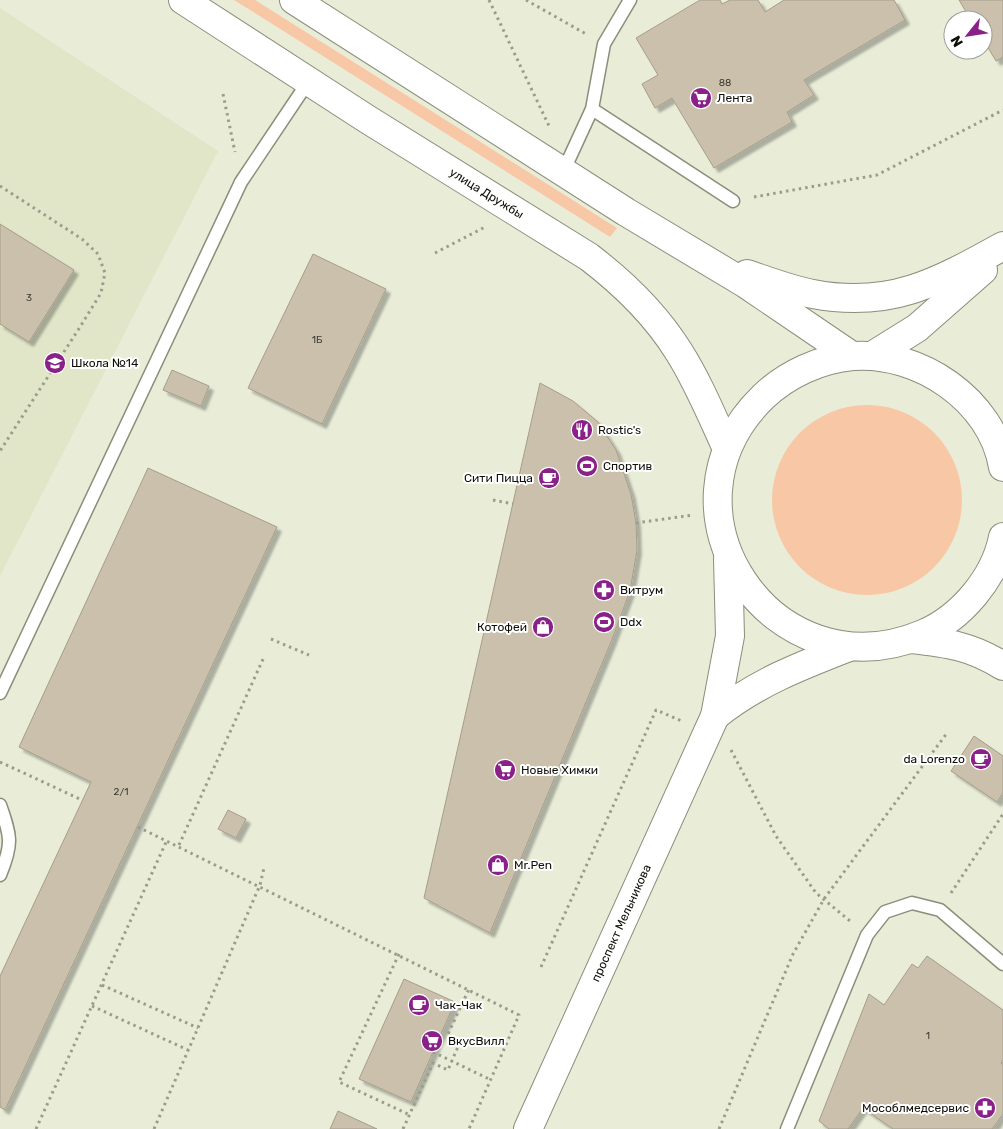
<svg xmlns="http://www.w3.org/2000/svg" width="1003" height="1129" viewBox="0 0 1003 1129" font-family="Rubik,sans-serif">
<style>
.built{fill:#e1e6c9}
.green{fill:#f8c8a6}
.building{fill:#cac0ac;stroke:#a69d8a;filter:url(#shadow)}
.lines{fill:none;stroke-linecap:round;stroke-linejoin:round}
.lane-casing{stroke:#8a8e7a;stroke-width:15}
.secondary-casing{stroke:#8a8e7a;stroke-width:30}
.path{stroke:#9a9d8d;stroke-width:3;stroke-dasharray:2.5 4;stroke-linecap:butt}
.lane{stroke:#fff;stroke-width:12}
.secondary{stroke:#fff;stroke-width:28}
.labels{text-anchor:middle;stroke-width:4;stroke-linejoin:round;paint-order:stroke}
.number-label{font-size:10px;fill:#3d3b31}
.poi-label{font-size:12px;fill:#0e0f08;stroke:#fff;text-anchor:start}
.street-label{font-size:12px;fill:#0e0f08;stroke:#fff}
</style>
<defs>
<filter id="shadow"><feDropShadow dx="4.5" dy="4.5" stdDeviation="1" flood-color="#0004"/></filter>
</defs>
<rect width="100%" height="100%" fill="#e9edd8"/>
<!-- built -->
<path class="built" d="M0 8 218 151 0 576Z"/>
<!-- green -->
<path class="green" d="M234 0H255L617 228 610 237Z
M772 500a95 95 0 1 1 190 0a95 95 0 1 1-190 0Z"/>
<!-- building -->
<path class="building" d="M700 0H720L722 4 730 0H758L765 12 784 0H894L905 20 804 80 814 95 787 112 792 122 714 168 672 98 655 108 642 84 658 75 636 38Z
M959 0H1003V57L996 61 983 39V20H971Z
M0 224 74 270 29 342 0 324Z
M313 254 386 289 322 424 248 388Z
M172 370 209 386 201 406 163 390Z
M540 383 573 401 598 422 616 450 631 494 636 523 637 550 630 591 611 642 490 933 424 898Z
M148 468 277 527 5 1110 0 1107V976L91 782 19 747Z
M974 736 1003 756V793L997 802 951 771Z
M228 810 246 819 236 838 218 829Z
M927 956 1003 1010V1060L1001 1063 1003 1064V1114L992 1129H893L863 1108 848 1129H829L819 1121 869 994 884 1005 912 964 918 968Z
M404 979 455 1002 411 1102 359 1079Z
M338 1111 377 1129H330Z"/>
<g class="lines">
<!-- lane casing -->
<g class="lane-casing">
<path id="lane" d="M592 109 733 201
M563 172 592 109 604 44 630 0
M0 693 241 182 308 82
M0 805C11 836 13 844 0 875
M787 1129 867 935 885 912 912 903 940 910 1003 964"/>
</g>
<!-- secondary casing -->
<g class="secondary-casing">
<g id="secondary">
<path id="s1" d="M183 0 367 119 589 257C623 283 656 315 679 352 698 382 712 416 727 449"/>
<path d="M294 0 626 212 746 284 852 356"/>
<path d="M747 274C768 281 791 290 813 294 890 309 938 282 1003 246"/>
<path d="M872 356 917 328 983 270"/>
<path d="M1003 467C992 400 919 351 853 356 820 359 787 374 763 397 647 510 773 697 923 634 961 618 995 578 1003 537"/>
<path d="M911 639C948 643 971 646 1003 666"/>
<path d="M715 716C756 683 800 666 849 647"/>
<path id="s2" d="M528 1129 715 716 730 636 728 559"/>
</g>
</g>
<!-- path -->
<path class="path" d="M489 0 550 128
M526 0 586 34
M223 94 235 152
M0 186 82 239 98 254 105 273 101 293 80 327 0 451
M754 197 877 175 1003 110
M435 253 485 227
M493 500 513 504
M636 523 693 515
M271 639 309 655
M731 750 776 836 816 893 850 921
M0 762 82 800
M138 827 519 1015 469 1129
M179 845 264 657
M951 893 1003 814
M399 954 339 1082 410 1115
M541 967 656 710 682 721
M102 985 198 1028
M92 1006 188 1050
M433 1052 491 1080
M36 1129 167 840
M154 1129 260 885 264 868
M403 1129 433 1063 448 1070 460 1042 447 1036 469 989
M719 1129 793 954 824 899 947 733"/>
<!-- lane -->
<use href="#lane" class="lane"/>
<!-- secondary -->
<use href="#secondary" class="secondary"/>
</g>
<!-- icons -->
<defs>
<g id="supermarket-disc" transform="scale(1.125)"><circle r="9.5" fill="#892188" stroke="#fff"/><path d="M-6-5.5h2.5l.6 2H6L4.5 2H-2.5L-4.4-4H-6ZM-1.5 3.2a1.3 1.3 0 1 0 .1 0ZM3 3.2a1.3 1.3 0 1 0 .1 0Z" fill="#fff"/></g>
<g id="school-disc" transform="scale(1.125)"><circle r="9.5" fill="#892188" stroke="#fff"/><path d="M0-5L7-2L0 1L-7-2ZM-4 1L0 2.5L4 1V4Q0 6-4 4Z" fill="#fff"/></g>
<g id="restaurant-disc" transform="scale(1.125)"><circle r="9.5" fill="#892188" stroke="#fff"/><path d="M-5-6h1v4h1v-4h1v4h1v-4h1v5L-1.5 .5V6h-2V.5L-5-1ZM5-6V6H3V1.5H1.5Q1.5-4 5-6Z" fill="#fff"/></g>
<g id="stadium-disc" transform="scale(1.125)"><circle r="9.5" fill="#892188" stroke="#fff"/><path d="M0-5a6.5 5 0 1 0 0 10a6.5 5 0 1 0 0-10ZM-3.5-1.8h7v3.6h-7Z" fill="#fff"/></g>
<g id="cafe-disc" transform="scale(1.125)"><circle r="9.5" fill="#892188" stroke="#fff"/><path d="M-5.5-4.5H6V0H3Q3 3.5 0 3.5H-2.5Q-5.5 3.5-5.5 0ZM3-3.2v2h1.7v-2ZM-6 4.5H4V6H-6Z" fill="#fff"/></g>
<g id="pharmacy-disc" transform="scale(1.125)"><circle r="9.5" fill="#892188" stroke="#fff"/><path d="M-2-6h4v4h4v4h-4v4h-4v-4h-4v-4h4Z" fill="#fff"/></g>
<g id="shop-disc" transform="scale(1.125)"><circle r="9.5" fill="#892188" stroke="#fff"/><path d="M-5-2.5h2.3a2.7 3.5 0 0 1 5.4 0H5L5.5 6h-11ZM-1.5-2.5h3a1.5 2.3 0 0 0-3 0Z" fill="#fff"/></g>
</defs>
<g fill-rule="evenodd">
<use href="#supermarket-disc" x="701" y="98"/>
<use href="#school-disc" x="55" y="363"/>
<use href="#restaurant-disc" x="582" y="430"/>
<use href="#stadium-disc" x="587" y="466"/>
<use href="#cafe-disc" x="549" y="478"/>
<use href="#pharmacy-disc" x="604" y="590"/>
<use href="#stadium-disc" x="604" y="622"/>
<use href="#shop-disc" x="543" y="627"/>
<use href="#cafe-disc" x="981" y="759"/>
<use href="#supermarket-disc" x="505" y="770"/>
<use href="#shop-disc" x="498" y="865"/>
<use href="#cafe-disc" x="419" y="1005"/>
<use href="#supermarket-disc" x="432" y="1041"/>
<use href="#pharmacy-disc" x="985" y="1108"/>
</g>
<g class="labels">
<!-- number labels -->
<g class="number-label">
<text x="725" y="86">88</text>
<text x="29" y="301">3</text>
<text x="317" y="343">1Б</text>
<text x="121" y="795">2/1</text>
<text x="928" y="1039">1</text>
</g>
<!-- poi labels -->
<g class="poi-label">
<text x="717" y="102">Лента</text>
<text x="71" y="367">Школа №14</text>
<text x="598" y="434">Rostic's</text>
<text x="603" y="470">Спортив</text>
<text x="533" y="482" text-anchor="end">Сити Пицца</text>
<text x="620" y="594">Витрум</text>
<text x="620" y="626">Ddx</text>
<text x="527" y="631" text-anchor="end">Котофей</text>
<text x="965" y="763" text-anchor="end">da Lorenzo</text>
<text x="521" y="774">Новые Химки</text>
<text x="514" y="869">Mr.Pen</text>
<text x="435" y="1009">Чак-Чак</text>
<text x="448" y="1045">ВкусВилл</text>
<text x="969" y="1112" text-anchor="end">Мособлмедсервис</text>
</g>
<!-- street labels -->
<g class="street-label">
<text dy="4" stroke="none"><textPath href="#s1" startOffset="360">улица Дружбы</textPath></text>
<text dy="4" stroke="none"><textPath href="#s2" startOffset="226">проспект Мельникова</textPath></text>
</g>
</g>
<!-- north arrow -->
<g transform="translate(968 35) rotate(240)"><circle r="24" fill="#ffffff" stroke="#9f9f9c"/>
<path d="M0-4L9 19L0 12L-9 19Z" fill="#892188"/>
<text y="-8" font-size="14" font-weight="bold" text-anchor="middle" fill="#0e0f08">N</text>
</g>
</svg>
